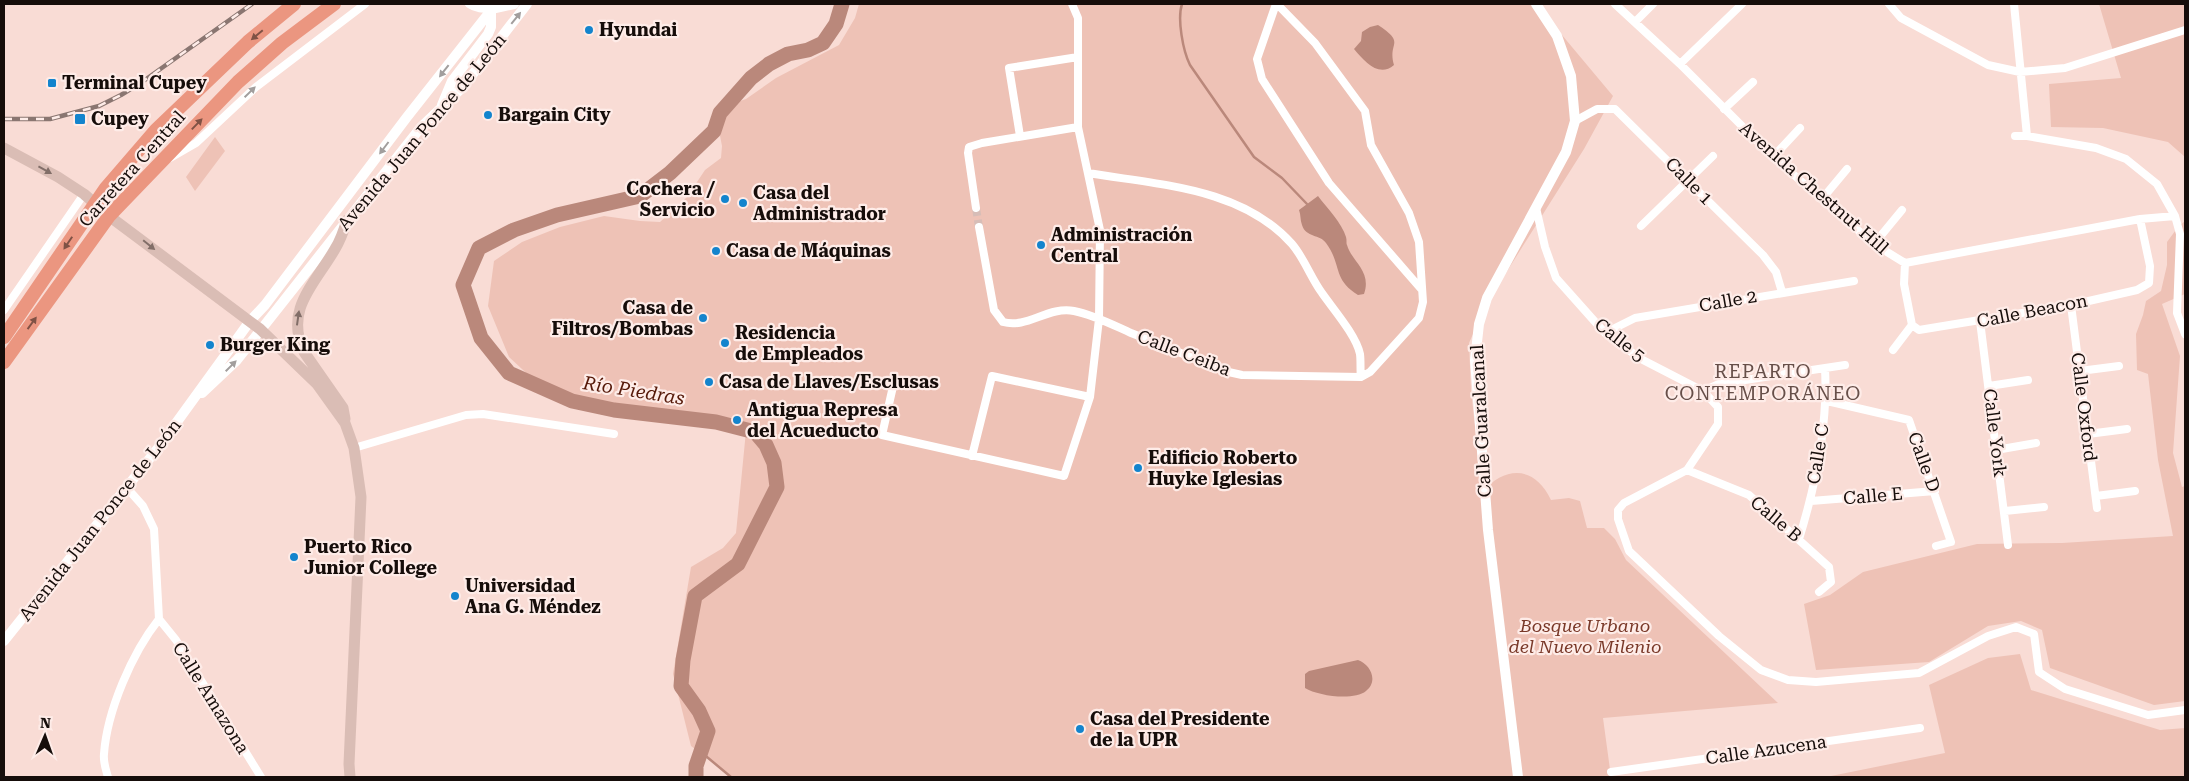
<svg xmlns="http://www.w3.org/2000/svg" width="2189" height="781" viewBox="0 0 2189 781" font-family="'Roboto Serif',serif">
<style>
.green{fill:#eec2b6}
.water{fill:#ba887b}
.lines{fill:none;stroke-linecap:round;stroke-linejoin:round}
.stream{stroke:#ba887b;stroke-width:2.5}
.river{stroke:#ba887b;stroke-width:15}
.minor-tunnel{stroke:#d7bdb7;stroke-width:8;stroke-dasharray:8 4;stroke-linecap:butt}
.minor{stroke:#fff;stroke-width:8}
.tertiary{stroke:#fff;stroke-width:10}
.secondary{stroke:#dabdb5;stroke-width:11}
.trunk{stroke:#eb9680;stroke-width:14}
.rail-casing{stroke:#8a7671;stroke-width:4.5}
.rail{stroke:#feece8;stroke-width:2.5;stroke-dasharray:8;stroke-linecap:butt}
.oneway{fill:#a29e9d}
.oneway2{fill:#805245}
.oneway3{fill:#826e68}
.poi-dot{fill:#1384cd;stroke:#feece8;stroke-width:2}
.labels{text-anchor:middle;stroke-width:4.5;stroke-linejoin:round;paint-order:stroke}
.poi-label{font-size:18px;font-weight:bold;fill:#160d0a;stroke:#feece8;text-anchor:start}
.street-label{font-size:18px;fill:#160d0a;stroke:#feece8}
.park-label{font-size:18px;font-style:italic;fill:#7a3929;stroke:#feece8}
.neighbourhood-label{font-size:19px;letter-spacing:1px;fill:#674f49;stroke:#feece8}
.water-label{font-size:19px;font-style:italic;fill:#561909;stroke:#feece8}
</style>
<rect width="100%" height="100%" fill="#f9dcd5"/>
<!-- green -->
<path class="green" d="M859 4H1536L1613 96 1584 149 1487 303 1469 343 1471 390 1482 492C1506 465 1535 466 1551 500L1569 498 1580 501 1587 528H1604L1615 539 1626 560 1778 703 1603 718 1611 777H733L691 746 673 674 691 567 723 548 736 533 746 431 736 428 611 412 550 395 509 357 488 306 494 261 522 242 560 227 604 216 640 221 660 222 687 197 705 170 721 158 722 146 715 110 746 99 776 78 839 45 855 18Z
M2099 4H2185V157L2168 142 2103 128 2051 127 2049 84 2121 78Z
M215 137 225 151 195 191 186 177Z
M2185 221V294L2162 304 2180 356 2173 453 2182 487 2185 486V701L2154 705 2050 668 2042 630 2021 621 1988 626 1929 662 1816 670 1804 604 1830 595 1863 572 1977 544 2062 543 2173 536 2158 460 2148 374 2137 370 2136 334 2143 315 2146 301 2161 291 2167 265V242L2178 227Z
M2020 654 2031 690 2160 730 2185 728V777H1826L1945 753 1929 685 1988 658Z"/>
<!-- water -->
<path class="water" d="M1378 25C1407 44 1387 42 1394 65 1379 78 1365 62 1354 49L1361 41 1362 32 1370 27Z
M1318 196C1327 208 1342 223 1346 237 1347 240 1346 243 1347 245 1352 262 1372 271 1364 294L1358 295C1332 279 1342 264 1326 243 1320 234 1306 238 1302 225 1300 220 1301 215 1299 210Z
M1358 660C1370 664 1379 681 1366 691 1354 701 1318 696 1305 688V674L1309 671Z"/>
<g class="lines">
<!-- stream -->
<path class="stream" d="M1182 4C1177 19 1183 51 1190 65L1254 157 1282 178 1307 204
M701 752 731 777"/>
<!-- river -->
<path class="river" d="M696 777V766L708 731 699 711 681 686 683 660 695 596 738 564 777 487 774 463 766 445 755 432 716 422 614 410 572 401 509 373 481 338 463 285 479 248 514 230 557 215 640 196 670 173 714 131 720 113 751 78 769 64 788 54 808 50 823 43 836 24 842 4"/>
<!-- minor-tunnel -->
<path class="minor-tunnel" d="M976 208 979 227"/>
<!-- minor -->
<path class="minor" d="M469 4C476 9 483 9 491 9L490 6
M1276 4 1257 59 1262 79 1329 183 1422 290
M1615 4 1680 64 1773 157 1874 244 1905 263 2140 219 2175 216
M1889 4 1901 18 1988 65 2020 72 2065 68 2185 30
M2014 4 2027 136
M1635 22 1653 4
M1680 64 1742 4
M1724 109 1753 82
M1575 121 1597 109H1615L1763 255 1776 272 1782 292
M1020 136 1009 68 1078 57
M2015 136H2027L2096 148 2126 159 2157 184 2175 216 2180 234 2177 313 2185 334
M1773 157 1800 128
M170 158 196 143 256 87 365 4
M1088 173C1159 185 1241 187 1292 244 1304 258 1311 278 1322 293 1333 309 1356 335 1360 354 1361 362 1360 370 1361 377
M1822 199 1847 169
M976 208 968 153 969 147 982 143 1078 127
M1536 208 1545 247 1556 278 1605 333 1641 359 1703 391 1718 407V424L1687 470 1624 503 1618 510V519L1629 551 1719 636 1761 670 1788 680 1816 682 1919 673 1988 636 2016 627 2034 634 2039 672 2065 689 2148 715 2185 710
M1641 226 1713 156
M979 227 994 310 1003 322C1027 329 1048 306 1074 311 1094 315 1113 325 1131 333 1162 345 1193 358 1224 371L1242 375 1361 377 1370 372 1419 318 1423 302 1419 242 1409 213 1371 145 1365 111 1315 43 1277 4
M1874 244 1902 210
M1905 263 1904 284 1912 325 1919 330 2071 305 2137 290 2149 283 2150 266 2140 219
M2071 305 2097 508
M4 310 84 194
M1980 321 2008 545
M1605 333 1635 318 1854 281
M1893 350 1912 325
M2080 371 2119 366
M894 382 882 435 1064 476 1090 397 1099 319 1100 230 1078 127V18L1072 4
M1989 386 2028 380
M1703 391 1719 384 1845 365
M1827 401 1909 420 1951 542 1936 546
M2088 434 2127 429
M354 448 466 415 483 414 614 434
M1996 450 2036 443
M972 456 992 376 1090 397
M1687 470 1749 495 1829 567 1831 582 1819 592
M2096 496 2135 491
M1811 501 1935 491
M2005 511 2044 507
M1799 539C1816 484 1828 425 1825 368
M159 619 176 640 261 777
M1611 772 1920 728
M108 777C106 770 103 762 104 754 107 711 132 653 159 619L154 529 143 506 127 488"/>
<!-- tertiary -->
<path class="tertiary" d="M491 9 514 4
M442 105 452 81 488 34 491 27V9
M202 393 237 360 421 127 462 88 527 4
M4 641 158 448 250 321 265 305 407 117 496 4
M1518 777 1488 530 1475 360 1479 324 1487 298 1566 152 1575 121 1571 76 1557 36 1536 4"/>
<!-- secondary -->
<path class="secondary" d="M4 148 58 177 84 194 109 216 260 329 317 384 345 423 354 448 361 497 349 764 350 777
M345 419 343 408 304 352C284 309 315 284 335 249 340 241 344 230 347 220"/>
<!-- trunk -->
<path class="trunk" d="M4 337 106 188 156 130 248 42 294 4
M4 362 109 216 238 82 282 43 334 4"/>
<!-- rail casing -->
<g class="rail-casing">
<path id="rail" d="M4 119H50L99 106 121 95 142 82 252 4"/>
</g>
<!-- rail -->
<use href="#rail" class="rail"/>
</g>
<!-- one-way arrows -->
<defs><path id="oneway-solid" d="M-6-.8H1V-3.2L6.5 0L1 3.2V.8H-6Z" transform="scale(1.25)"/></defs>
<g class="oneway">
<use href="#oneway-solid" transform="translate(516 18) rotate(-51)"/>
<use href="#oneway-solid" transform="translate(444 71) rotate(128)"/>
<use href="#oneway-solid" transform="translate(250 92) rotate(-44)"/>
<use href="#oneway-solid" transform="translate(384 148) rotate(127)"/>
<use href="#oneway-solid" transform="translate(231 366) rotate(-45)"/>
</g>
<g class="oneway2">
<use href="#oneway-solid" transform="translate(257 35) rotate(140)"/>
<use href="#oneway-solid" transform="translate(197 124) rotate(-46)"/>
<use href="#oneway-solid" transform="translate(68 243) rotate(124)"/>
<use href="#oneway-solid" transform="translate(32 323) rotate(-54)"/>
</g>
<g class="oneway3">
<use href="#oneway-solid" transform="translate(45 170) rotate(29)"/>
<use href="#oneway-solid" transform="translate(149 245) rotate(39)"/>
<use href="#oneway-solid" transform="translate(298 318) rotate(-82)"/>
</g>
<!-- markers -->
<g class="poi-dot">
<circle cx="589" cy="30" r="5"/>
<rect x="47" y="78" width="10" height="10" rx="2.5"/>
<circle cx="488" cy="115" r="5"/>
<rect x="74" y="113" width="12" height="12" rx="2.5"/>
<circle cx="725" cy="199" r="5"/>
<circle cx="743" cy="203" r="5"/>
<circle cx="1041" cy="245" r="5"/>
<circle cx="716" cy="251" r="5"/>
<circle cx="703" cy="318" r="5"/>
<circle cx="725" cy="343" r="5"/>
<circle cx="210" cy="345" r="5"/>
<circle cx="709" cy="382" r="5"/>
<circle cx="737" cy="420" r="5"/>
<circle cx="1138" cy="468" r="5"/>
<circle cx="294" cy="557" r="5"/>
<circle cx="455" cy="596" r="5"/>
<circle cx="1080" cy="729" r="5"/>
</g>
<g class="labels">
<!-- poi labels -->
<g class="poi-label">
<text x="599" y="36">Hyundai</text>
<text x="62" y="89">Terminal Cupey</text>
<text x="498" y="121">Bargain City</text>
<text x="91" y="125">Cupey</text>
<text x="715" y="195" text-anchor="end">Cochera /<tspan x="715" dy="21">Servicio</tspan></text>
<text x="753" y="199">Casa del<tspan x="753" dy="21">Administrador</tspan></text>
<text x="1051" y="241">Administración<tspan x="1051" dy="21">Central</tspan></text>
<text x="726" y="257">Casa de Máquinas</text>
<text x="693" y="314" text-anchor="end">Casa de<tspan x="693" dy="21">Filtros/Bombas</tspan></text>
<text x="735" y="339">Residencia<tspan x="735" dy="21">de Empleados</tspan></text>
<text x="220" y="351">Burger King</text>
<text x="719" y="388">Casa de Llaves/Esclusas</text>
<text x="747" y="416">Antigua Represa<tspan x="747" dy="21">del Acueducto</tspan></text>
<text x="1148" y="464">Edificio Roberto<tspan x="1148" dy="21">Huyke Iglesias</tspan></text>
<text x="304" y="553">Puerto Rico<tspan x="304" dy="21">Junior College</tspan></text>
<text x="465" y="592">Universidad<tspan x="465" dy="21">Ana G. Méndez</tspan></text>
<text x="1090" y="725">Casa del Presidente<tspan x="1090" dy="21">de la UPR</tspan></text>
</g>
<!-- street labels -->
<g class="street-label">
<text transform="translate(422 132) rotate(-50)" y="6">Avenida Juan Ponce de León</text>
<text transform="translate(132 169) rotate(-48)" y="6">Carretera Central</text>
<text transform="translate(1689 181) rotate(45)" y="6">Calle 1</text>
<text transform="translate(1814 188) rotate(41)" y="6">Avenida Chestnut Hill</text>
<text transform="translate(1728 301) rotate(-10)" y="6">Calle 2</text>
<text transform="translate(2032 311) rotate(-11)" y="6">Calle Beacon</text>
<text transform="translate(1620 340) rotate(38)" y="6">Calle 5</text>
<text transform="translate(1184 353) rotate(21)" y="6">Calle Ceiba</text>
<text transform="translate(2084 407) rotate(83)" y="6">Calle Oxford</text>
<text transform="translate(1481 421) rotate(-93)" y="6">Calle Guaralcanal</text>
<text transform="translate(1995 433) rotate(83)" y="6">Calle York</text>
<text transform="translate(1818 454) rotate(-81)" y="6">Calle C</text>
<text transform="translate(1924 462) rotate(70)" y="6">Calle D</text>
<text transform="translate(1873 496) rotate(-5)" y="6">Calle E</text>
<text transform="translate(1776 519) rotate(40)" y="6">Calle B</text>
<text transform="translate(100 520) rotate(-52)" y="6">Avenida Juan Ponce de León</text>
<text transform="translate(211 698) rotate(58)" y="6">Calle Amazona</text>
<text transform="translate(1766 750) rotate(-8)" y="6">Calle Azucena</text>
</g>
<!-- park labels -->
<g class="park-label">
<text x="1585" y="632">Bosque Urbano<tspan x="1585" dy="21">del Nuevo Milenio</tspan></text>
</g>
<!-- neighbourhood labels -->
<g class="neighbourhood-label">
<text x="1763" y="378">REPARTO<tspan x="1763" dy="22">CONTEMPORÁNEO</tspan></text>
</g>
<!-- water labels -->
<g class="water-label">
<text transform="translate(634 390) rotate(9)" y="7">Río Piedras</text>
</g>
</g>
<!-- border -->
<rect width="2189" height="781" fill="none" stroke="#160d0a" stroke-width="10"/>
<!-- north arrow -->
<g transform="translate(45 736) rotate(2)" stroke="#feece8" stroke-width="4" paint-order="stroke">
<path d="M0-4L9 19L0 12L-9 19Z" fill="#160d0a"/>
<text y="-8" font-size="14" font-weight="bold" text-anchor="middle" fill="#160d0a">N</text>
</g>
</svg>
